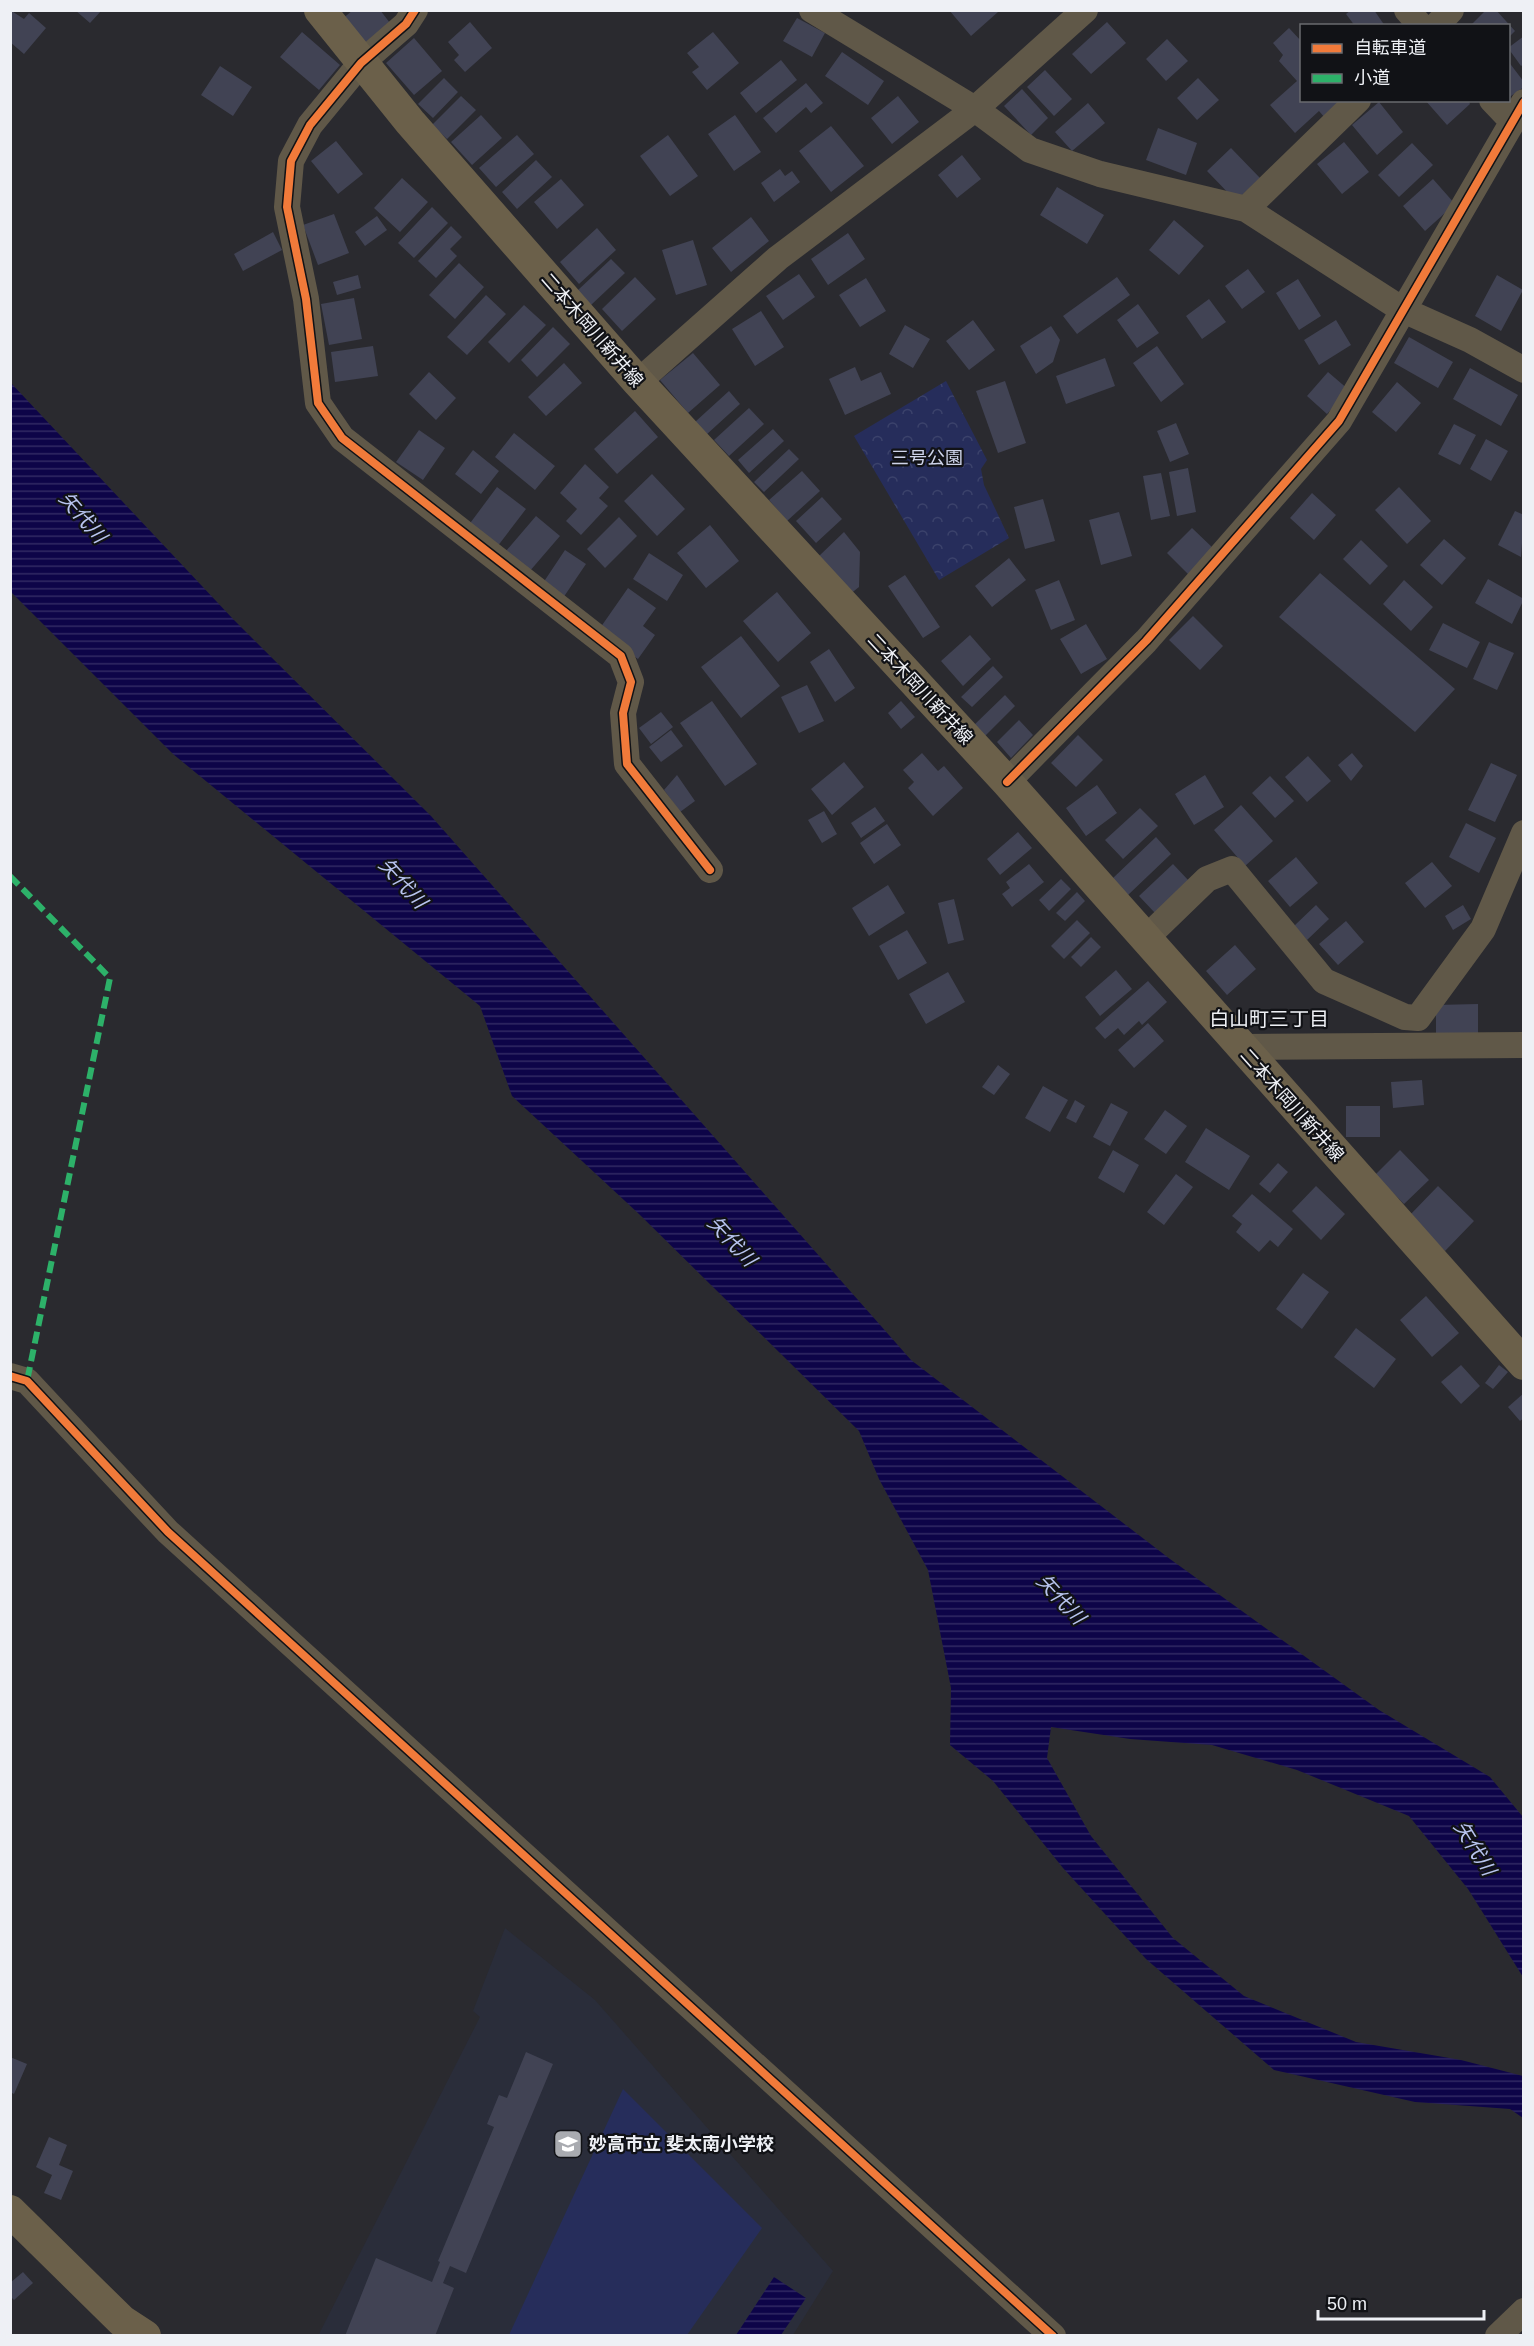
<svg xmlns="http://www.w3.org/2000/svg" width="1534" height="2346" viewBox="0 0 1534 2346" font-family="Helvetica,'Noto Sans JP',sans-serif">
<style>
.built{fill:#2a2d3a}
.park{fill:url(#park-crowns)}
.garden{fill:#262d5b}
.water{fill:url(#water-rules)}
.building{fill:#414354}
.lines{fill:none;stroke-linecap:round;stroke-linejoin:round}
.minor{stroke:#605848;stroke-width:26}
.major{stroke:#6b604a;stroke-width:32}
.quiet{stroke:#2db169;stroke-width:6;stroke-dasharray:12 6;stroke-linecap:butt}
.cycleway-casing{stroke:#111216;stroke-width:11}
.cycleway{stroke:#f17a3a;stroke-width:8}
.labels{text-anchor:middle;stroke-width:4.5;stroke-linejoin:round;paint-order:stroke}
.street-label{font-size:18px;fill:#eef0f5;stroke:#111216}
.park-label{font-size:18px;fill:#ced4ea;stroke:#111216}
.poi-label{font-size:18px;font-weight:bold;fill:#eef0f5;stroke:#111216;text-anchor:start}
.water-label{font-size:20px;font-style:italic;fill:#b8c4ef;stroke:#111216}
.neighbourhood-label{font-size:20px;fill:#eef0f5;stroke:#111216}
</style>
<defs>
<pattern id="park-crowns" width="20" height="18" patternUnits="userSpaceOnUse" patternTransform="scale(1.5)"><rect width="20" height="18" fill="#262d5b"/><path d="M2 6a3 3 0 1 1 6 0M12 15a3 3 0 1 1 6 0" fill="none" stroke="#3b426b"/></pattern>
<pattern id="water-rules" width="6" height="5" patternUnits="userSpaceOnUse" patternTransform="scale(1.5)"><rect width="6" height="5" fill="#0d0448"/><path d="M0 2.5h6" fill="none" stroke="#312963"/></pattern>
</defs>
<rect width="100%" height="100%" fill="#2a2a2f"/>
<!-- built -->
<path class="built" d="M505 1928 595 2000 833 2271 793 2335 318 2336 480 2017 473 2011Z"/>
<!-- park -->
<path class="park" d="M946 381 987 460 981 469 984 485 1009 538 939 580 854 436Z"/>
<!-- garden -->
<path class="garden" d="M623 2089 762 2228 687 2335H509Z"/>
<!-- water -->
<path class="water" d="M10 382 233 619 431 816 911 1360 1170 1559 1379 1710 1490 1777 1523 1817V1977L1468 1889 1409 1816 1297 1770 1212 1745 1130 1739 1051 1727 1047 1758 1091 1836 1173 1938 1244 1996 1356 2042 1461 2060 1523 2076V2118L1510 2109 1415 2102 1274 2070 1146 1959 1063 1868 993 1781 950 1745 951 1688 928 1570 879 1479 859 1431 639 1214 512 1096 480 1006 173 754 11 592Z
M774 2277 806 2298 781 2335H736Z"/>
<!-- building -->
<path class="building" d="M10 10 24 19 29 13 46 28 24 54 10 42Z
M75 10H102L90 23Z
M353 10H380L390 23 361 46 341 20Z
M949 10H996L998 12 971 36Z
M1351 10H1374L1385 26H1355L1346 14Z
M1486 10H1496L1515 31 1508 38V26H1470Z
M797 18 825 33 812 57 783 41Z
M470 22 492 48 465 72 454 60 459 55 448 42Z
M1107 22 1126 43 1091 74 1072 54Z
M1289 28 1302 42V100H1344L1325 118 1319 111 1295 133 1270 105 1297 81 1279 61 1283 55 1273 43Z
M302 32 340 65 319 90 280 57Z
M713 32 739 63 707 90 692 72 699 67 687 53Z
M1524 36V64L1521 66 1508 48Z
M414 38 442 71 414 95 386 63Z
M1167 39 1188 61 1166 81 1146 59Z
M842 52 884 81 868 105 825 76Z
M781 60 797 80 756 113 740 93Z
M1508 61 1524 82V87L1508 98Z
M220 66 252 87 233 116 201 95Z
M1045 70 1072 99 1054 116 1027 87Z
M444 78 458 92 433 118 418 104Z
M1198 78 1219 100 1197 120 1177 98Z
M806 83 823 103 811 113 806 107 776 133 763 118Z
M1022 89 1048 118 1031 135 1004 106Z
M461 96 476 110 447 139 432 125Z
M898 96 919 122 892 144 871 118Z
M1425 100H1468L1470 104 1447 125Z
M1379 102 1403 132 1377 155 1352 125Z
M1088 103 1105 123 1072 151 1055 132Z
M481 115 502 138 472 165 451 142Z
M735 115 761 152 734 171 708 134Z
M831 126 864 166 831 192 799 151Z
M1158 128 1197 143 1186 175 1146 160Z
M517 135 534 154 496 187 479 168Z
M668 135 698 176 670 196 640 156Z
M336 141 363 174 338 194 311 161Z
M1344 142 1369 172 1342 194 1317 164Z
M1412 143 1433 165 1399 197 1378 175Z
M1231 148 1260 178 1236 201 1207 171Z
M962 155 981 179 957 198 938 175Z
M536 160 552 177 517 209 502 192Z
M780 169 785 176 792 171 800 182 774 202 761 183Z
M402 178 428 202 400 232 374 208Z
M561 179 584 205 557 229 534 202Z
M1433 179 1455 204 1425 231 1403 206Z
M1057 187 1104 215 1087 244 1040 215Z
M432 207 448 223 414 258 398 243Z
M334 214 349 253 318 265 303 225Z
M377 216 387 230 365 246 355 232Z
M751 217 769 241 731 272 712 248Z
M1174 220 1204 246 1179 275 1149 250Z
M451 226 462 237 450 249 457 256 436 278 418 261Z
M597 228 616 250 579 284 560 262Z
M273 232 282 250 243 271 234 254Z
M848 233 865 259 828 285 811 259Z
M693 240 707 285 676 295 662 250Z
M611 259 625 273 591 305 577 291Z
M459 263 484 287 455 319 429 295Z
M1248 269 1265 292 1242 309 1225 286Z
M799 274 815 297 783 320 766 296Z
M358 275 361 288 337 295 333 282Z
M1497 275 1523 290 1501 331 1475 316Z
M635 277 656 299 622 331 602 309Z
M1117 277 1130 295 1077 334 1063 316Z
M866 278 886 311 860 327 839 295Z
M1298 279 1321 316 1299 330 1276 293Z
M486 295 506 314 467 355 447 337Z
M354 298 362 339 329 345 321 304Z
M1209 299 1226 322 1202 339 1186 316Z
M1138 304 1159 333 1137 348 1117 320Z
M524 305 546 325 509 363 488 342Z
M761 311 784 347 755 366 732 329Z
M973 320 995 350 969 370 946 341Z
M1336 320 1351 345 1319 365 1304 340Z
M905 325 930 339 913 368 889 354Z
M1051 326 1060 340 1053 362 1036 374 1020 346Z
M553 327 570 344 537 377 521 360Z
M1409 337 1453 362 1438 388 1394 363Z
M373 346 378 376 335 382 331 352Z
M1157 346 1184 384 1161 402 1133 363Z
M693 353 720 385 688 413 660 380Z
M1105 358 1115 386 1066 404 1056 376Z
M564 363 582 383 546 416 528 397Z
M855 367 861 381 881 372 891 394 845 415 829 379Z
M1470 368 1518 395 1501 426 1453 399Z
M429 372 456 398 436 420 409 394Z
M1328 372 1349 390 1327 414 1307 396Z
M1005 381 1026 443 998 453 976 391Z
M1397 382 1421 403 1396 432 1372 412Z
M729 391 740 404 706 435 695 422Z
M749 408 764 424 729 456 714 440Z
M635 411 658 437 617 474 594 449Z
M1176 423 1189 454 1170 462 1157 431Z
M1454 424 1476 435 1460 465 1438 454Z
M773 429 784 441 749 473 738 460Z
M419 430 445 448 423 480 396 462Z
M514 433 555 466 535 490 495 457Z
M1486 439 1508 451 1491 481 1470 469Z
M789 449 799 459 764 492 754 482Z
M473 450 499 471 481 494 455 474Z
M585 464 609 487 599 498 608 506 581 535 566 521 577 509 560 493Z
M1188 468 1196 512 1177 516 1169 472Z
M802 471 820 491 787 521 769 500Z
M1161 473 1170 516 1151 520 1143 476Z
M652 474 685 509 657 536 624 501Z
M497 487 526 509 497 547 468 526Z
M1399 487 1431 521 1407 544 1375 510Z
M1312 493 1336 515 1314 540 1290 518Z
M822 497 842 519 816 543 796 521Z
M1043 499 1055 541 1025 549 1014 507Z
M1515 511 1524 515 1521 557 1498 545Z
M1119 512 1132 556 1101 565 1089 520Z
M536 516 560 536 529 572 506 551Z
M619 517 637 536 605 568 587 549Z
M710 525 739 561 706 588 677 553Z
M1192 528 1215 550 1190 576 1167 553Z
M844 532 860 552 859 587 849 595 818 557Z
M1444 539 1466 558 1442 585 1420 565Z
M1361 540 1388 566 1370 585 1343 559Z
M565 550 586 564 563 598 543 583Z
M649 553 683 575 667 601 633 579Z
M1009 558 1026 580 992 607 975 586Z
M1320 573 1455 689 1415 732 1279 617Z
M905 575 940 627 923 638 888 586Z
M1488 579 1524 599 1512 624 1475 603Z
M1059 580 1075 620 1051 630 1035 590Z
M1404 580 1433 607 1411 631 1383 604Z
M628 588 656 608 643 626 655 635 638 659 598 631Z
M777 592 811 633 778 662 743 621Z
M1193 616 1223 646 1200 670 1169 640Z
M1443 623 1480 642 1467 668 1429 650Z
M1086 624 1107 659 1081 674 1060 639Z
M970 635 991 659 963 686 941 661Z
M741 636 780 686 741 718 701 667Z
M1489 642 1514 653 1497 690 1473 679Z
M829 649 855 688 835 702 810 662Z
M993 666 1003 677 972 707 961 697Z
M807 685 824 721 799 733 781 697Z
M1005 695 1015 706 984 737 973 726Z
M712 701 757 764 725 786 680 723Z
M901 701 915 717 901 729 888 713Z
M661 712 673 727 651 744 639 728Z
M1019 720 1033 735 1011 758 997 742Z
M671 730 683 746 661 762 649 747Z
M1078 735 1103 760 1076 787 1051 763Z
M922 753 938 771 944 766 963 788 933 816 908 788 914 782 903 770Z
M1352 753 1363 766 1351 781 1338 765Z
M1308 756 1331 781 1307 802 1285 777Z
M844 762 864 787 832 815 811 789Z
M1491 763 1517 775 1495 822 1468 810Z
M677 775 695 801 680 812 664 790Z
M1205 775 1224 807 1194 825 1175 794Z
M1270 776 1294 801 1275 818 1252 793Z
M1097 785 1117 813 1086 836 1066 808Z
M1241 805 1273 841 1245 866 1214 830Z
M875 807 885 821 861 838 851 823Z
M1140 808 1158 826 1123 859 1105 840Z
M824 811 837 834 822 843 808 820Z
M1466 823 1496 838 1479 873 1449 857Z
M887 824 901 845 874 864 860 843Z
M1018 832 1032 848 1000 875 987 859Z
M1156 837 1171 854 1128 895 1112 879Z
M1296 857 1318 883 1290 907 1268 881Z
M1432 862 1452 886 1425 908 1405 883Z
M1029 864 1044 882 1012 907 1002 894 1010 888 1006 882Z
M1173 864 1189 881 1155 913 1139 896Z
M1061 879 1071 889 1049 911 1039 900Z
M888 885 905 913 869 936 852 908Z
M1077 892 1085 901 1065 921 1056 913Z
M954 899 964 940 948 944 938 903Z
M1316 905 1329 919 1307 940 1294 926Z
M1463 905 1471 919 1453 930 1445 916Z
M1077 920 1090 933 1064 959 1051 946Z
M1346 921 1364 942 1338 965 1319 944Z
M907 930 927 963 898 980 879 946Z
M1091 937 1101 947 1081 967 1071 957Z
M1235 945 1256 969 1227 995 1206 971Z
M1116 970 1132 989 1100 1016 1085 997Z
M948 972 965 1002 926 1024 909 994Z
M1148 981 1167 1002 1142 1025 1139 1021 1124 1035 1118 1028 1105 1039 1095 1028Z
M1478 1004V1034L1436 1035V1005Z
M1148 1023 1164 1041 1134 1068 1118 1050Z
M998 1065 1010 1074 994 1095 982 1087Z
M1422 1080 1424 1105 1393 1108 1391 1082Z
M1043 1086 1068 1100 1050 1132 1025 1118Z
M1075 1100 1085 1106 1076 1123 1066 1118Z
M1111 1103 1128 1112 1110 1146 1093 1137Z
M1346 1106H1380V1137H1346Z
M1165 1110 1187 1126 1166 1154 1144 1139Z
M1206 1128 1250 1156 1229 1190 1185 1162Z
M1113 1150 1139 1165 1124 1193 1098 1178Z
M1400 1150 1429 1180 1404 1204 1375 1175Z
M1278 1163 1288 1172 1270 1193 1259 1184Z
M1176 1174 1193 1187 1164 1225 1147 1212Z
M1316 1186 1345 1214 1321 1240 1292 1211Z
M1438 1186 1474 1221 1445 1251 1409 1216Z
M1252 1194 1293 1229 1278 1247 1270 1240 1259 1252 1236 1232 1242 1224 1232 1216Z
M1303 1273 1329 1292 1302 1329 1276 1309Z
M1426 1296 1459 1333 1432 1357 1400 1320Z
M1356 1328 1396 1359 1374 1388 1334 1357Z
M1461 1365 1480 1386 1461 1404 1441 1382Z
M1499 1365 1508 1372 1493 1389 1485 1383Z
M1524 1393V1418L1520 1421 1508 1407Z
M526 2052 553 2064 466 2273 450 2266 443 2283 454 2288 435 2336H345L376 2258 432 2282 440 2262 438 2261 494 2127 487 2124 499 2095 507 2098Z
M10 2057 27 2064 14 2094 10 2092Z
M49 2137 67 2145 59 2165 73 2171 61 2200 44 2193 52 2175 36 2167Z
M23 2272 33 2283 14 2300 10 2296V2283Z"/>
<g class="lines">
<!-- minor -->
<path class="minor" d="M415 10 406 24 361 63 310 125 291 161 287 207 306 299 318 403 342 438 621 656 631 682 623 713 627 764 710 870
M812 10 975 109 1030 150 1100 174 1246 209 1403 310 1470 340 1524 370
M1407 10 1421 26
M1436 26 1451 10
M1492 100 1512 121
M1246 209 1358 100
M638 382 778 258 975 109 1085 10
M1007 782 1146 641 1339 421 1524 102
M1145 939 1207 879 1232 869 1324 981 1405 1017 1418 1018 1483 929 1524 833
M1240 1047 1524 1045
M10 1376 27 1381 168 1532 1053 2336
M1498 2336 1524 2311"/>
<!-- major -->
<path class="major" d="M320 10 410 122 638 382 1007 782 1524 1364
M10 2211 122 2321 145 2336"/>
<!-- quiet -->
<path class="quiet" d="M10 876 110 978 27 1381"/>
<!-- cycleway casing -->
<g class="cycleway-casing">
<path id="cycleway" d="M415 10 406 24 361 63 310 125 291 161 287 207 306 299 318 403 342 438 621 656 631 682 623 713 627 764 710 870
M1007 782 1146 641 1339 421 1524 102
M10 1376 27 1381 168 1532 1053 2336"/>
</g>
<!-- cycleway -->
<use href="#cycleway" class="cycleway"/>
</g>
<!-- icons -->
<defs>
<g id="school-square" transform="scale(1.5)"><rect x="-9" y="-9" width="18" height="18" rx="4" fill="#a9abb0" stroke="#111216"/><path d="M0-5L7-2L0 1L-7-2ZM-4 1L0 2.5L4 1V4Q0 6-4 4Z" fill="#fff"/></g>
</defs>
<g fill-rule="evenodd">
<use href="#school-square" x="568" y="2144"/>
</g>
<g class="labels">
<!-- street labels -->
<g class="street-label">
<text transform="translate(592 330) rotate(49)" y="6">二本木岡川新井線</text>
<text transform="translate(920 689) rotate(47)" y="6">二本木岡川新井線</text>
<text transform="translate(1292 1105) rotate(48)" y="6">二本木岡川新井線</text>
</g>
<!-- park labels -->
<g class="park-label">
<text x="927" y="464">三号公園</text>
</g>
<!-- poi labels -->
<g class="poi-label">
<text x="589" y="2150">妙高市立 斐太南小学校</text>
</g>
<!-- water labels -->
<g class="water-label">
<text transform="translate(83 517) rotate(49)" y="7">矢代川</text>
<text transform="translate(403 883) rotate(48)" y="7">矢代川</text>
<text transform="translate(732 1241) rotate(47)" y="7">矢代川</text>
<text transform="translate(1061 1599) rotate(47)" y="7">矢代川</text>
<text transform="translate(1475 1848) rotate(58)" y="7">矢代川</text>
</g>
<!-- neighbourhood labels -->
<g class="neighbourhood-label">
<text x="1269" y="1026">白山町三丁目</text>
</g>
</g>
<!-- border -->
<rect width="1534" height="2346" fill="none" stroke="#eef0f5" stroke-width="24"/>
<!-- legend -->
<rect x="1300" y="24" width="210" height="78" fill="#111216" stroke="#696b6f" stroke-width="1.5"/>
<rect x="1312" y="44" width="30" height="9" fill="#f17a3a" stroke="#696b6f" stroke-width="1.5"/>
<text x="1354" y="54" font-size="18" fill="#eef0f5">自転車道</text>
<rect x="1312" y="74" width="30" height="9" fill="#2db169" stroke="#696b6f" stroke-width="1.5"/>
<text x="1354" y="84" font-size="18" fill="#eef0f5">小道</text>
<!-- scale -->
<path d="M1318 2310v9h166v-9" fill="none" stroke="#eef0f5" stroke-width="3"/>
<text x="1327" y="2310" font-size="18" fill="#eef0f5" stroke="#111216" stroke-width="4.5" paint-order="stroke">50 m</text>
</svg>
